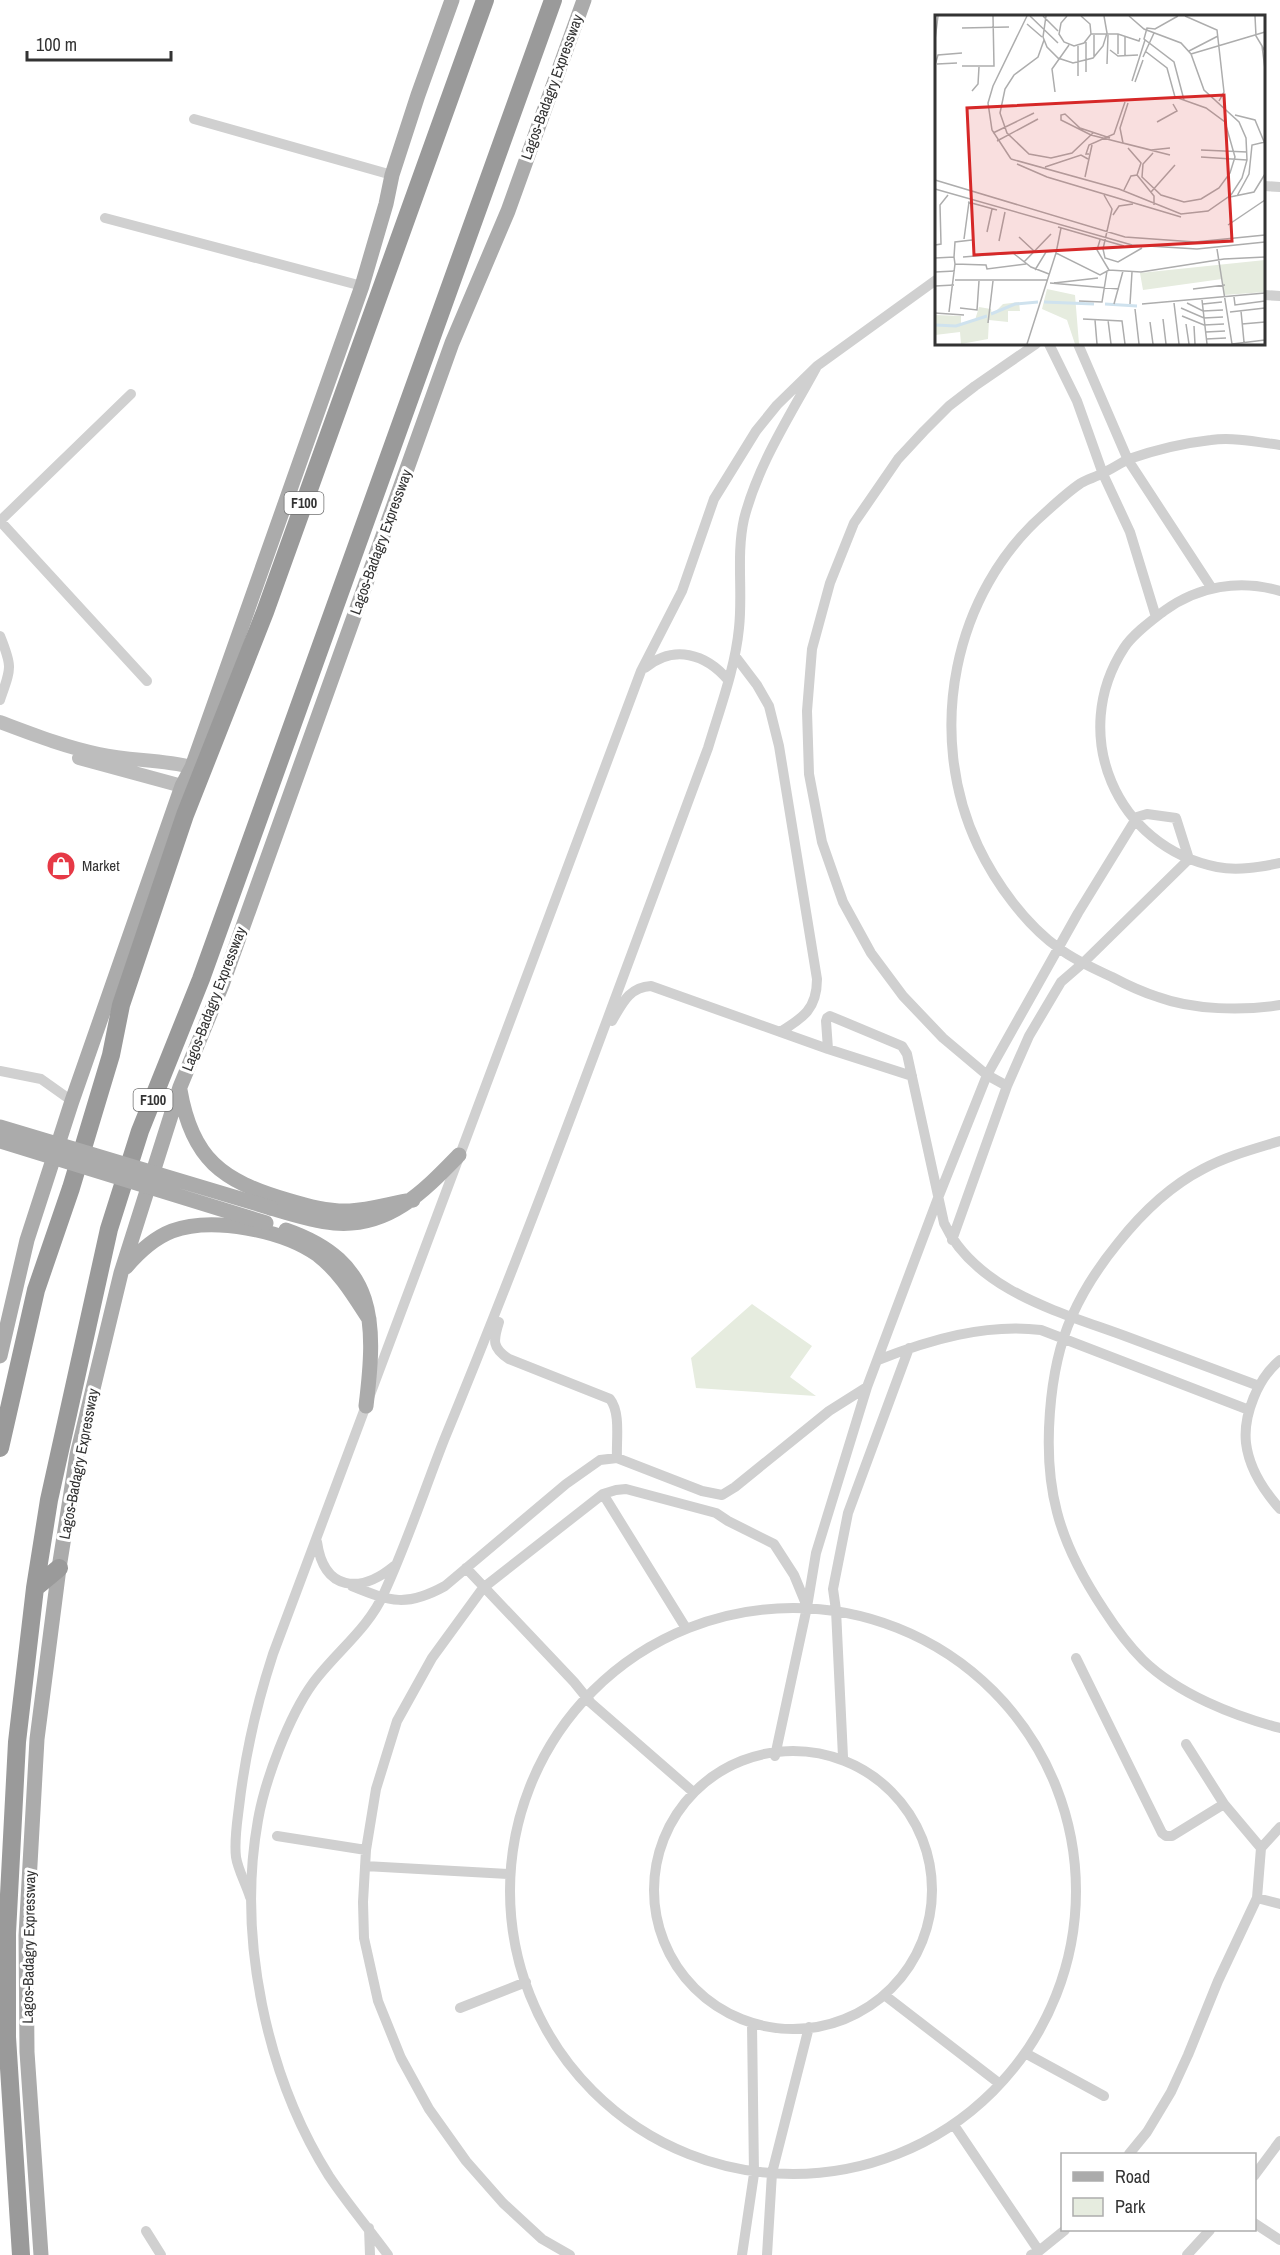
<svg xmlns="http://www.w3.org/2000/svg" width="1280" height="2255" viewBox="0 0 1280 2255" font-family="'Archivo Narrow',sans-serif">
<style>
.green{fill:#e6ecdf}
.lines{fill:none;stroke-linecap:round;stroke-linejoin:round}
.street{stroke:#d0d0d0;stroke-width:10}
.secondary{stroke:#bdbdbd;stroke-width:14}
.primary{stroke:#ababab;stroke-width:15}
.highway{stroke:#9a9a9a;stroke-width:18}
.primary-bridge{stroke:#ababab;stroke-width:15}
.labels{text-anchor:middle;stroke-width:6;stroke-linejoin:round;paint-order:stroke}
.shield{fill:#fff;stroke:#707070;stroke-width:1.5}
.shield-label{font-size:14px;font-weight:bold;fill:#333}
.street-label{font-size:15px;fill:#333;stroke:#fff}
.poi-label{font-size:15px;fill:#333;stroke:#fff;text-anchor:start}
.inset-river{fill:none;stroke:#cfe2ee;stroke-width:3}
.inset-road{fill:none;stroke:#adadad;stroke-width:1.5}
.view{fill:#d62828;fill-opacity:0.15;stroke:#d62828;stroke-width:3}
.inset-edge{fill:none;stroke:#333;stroke-width:3}
</style>
<rect width="100%" height="100%" fill="#fff"/>
<!-- green -->
<path class="green" d="M752 1304 812 1346 790 1377 816 1396 696 1388 691 1358Z"/>
<g class="lines">
<!-- street -->
<path class="street" d="M194 119 392 175
M1264 186 1280 187
M105 218 362 286
M1264 295 1280 296
M1049 344 1077 401 1103 474 1130 532 1156 617
M1078 344 1128 460 1211 587
M131 394 0 521 147 681
M1280 445C1258 442 1233 437 1211 440 1184 443 1155 450 1129 459 1120 463 1112 469 1103 473 1096 477 1088 479 1081 483 1069 491 1057 502 1046 512 953 592 925 734 978 846 996 884 1026 925 1060 949 1076 961 1095 969 1112 977 1127 985 1142 992 1158 997 1193 1010 1243 1011 1280 1005
M1280 591C1240 579 1198 586 1164 611 1151 621 1133 634 1124 648 1068 734 1116 847 1217 867 1238 871 1260 867 1280 863
M0 636C13 668 11 668 0 700
M735 656 757 685 769 706 779 746 817 979C817 1009 803 1018 780 1032
M645 668C674 644 706 654 728 680
M612 1021C622 1004 629 987 651 986L828 1049 912 1076
M828 1049 826 1021 827 1018 830 1016 902 1046 907 1054 944 1223C976 1291 1060 1312 1125 1336 1170 1353 1214 1369 1259 1386
M0 1071 41 1079 72 1101
M1007 1086 987 1075 943 1038 903 996 871 953 843 902 822 842 809 774 807 711 812 649 830 583 854 523 898 459 924 431 949 406 975 386 1036 344
M1280 1141C1254 1149 1227 1156 1203 1169 1170 1186 1141 1214 1118 1243 1100 1265 1084 1289 1072 1316 1048 1369 1042 1456 1057 1512 1066 1547 1084 1580 1104 1610 1115 1627 1128 1645 1143 1660 1178 1694 1234 1716 1280 1728
M499 1322C493 1341 492 1348 509 1359L610 1399C621 1413 616 1441 617 1458
M878 1360C929 1340 986 1323 1041 1330L1249 1410
M1280 1360C1258 1378 1243 1415 1246 1443 1249 1468 1264 1491 1280 1509
M603 1494 684 1625
M317 1542C324 1591 360 1594 394 1566
M466 1568 574 1682 591 1703 692 1791
M352 1586C391 1602 407 1607 445 1586L566 1484 600 1460 617 1458 702 1491 722 1495 735 1487 829 1411 867 1387
M510 1891a283 283 0 1 1 566 0a283 283 0 1 1-566 0Z
M1076 1658 1162 1833 1166 1836H1172L1224 1804
M1186 1744 1224 1804 1261 1848
M654 1890a139 139 0 1 1 278 0a139 139 0 1 1-278 0Z
M775 1756 807 1607 816 1553 867 1387 938 1198 987 1075 1078 913 1137 817 1147 814 1176 818 1189 859 1083 963 1061 982 1029 1036 1007 1086 952 1240
M843 1757 836 1610 833 1589 848 1513 909 1348
M277 1836 366 1850
M365 1866 508 1874
M250 1897C246 1884 238 1870 236 1857 234 1841 237 1823 239 1807 245 1755 257 1703 273 1654L641 671 682 591 714 499 756 431 777 405 817 366 936 280
M1257 1898 1280 1904
M887 1997 1000 2084
M460 2008 526 1982
M1025 2053 1104 2096
M956 2128 1039 2251
M1129 2154 1147 2132 1171 2092 1188 2055 1218 1981 1257 1898 1261 1848 1280 1827
M1254 2176 1280 2141
M1254 2223 1280 2240
M369 2228 370 2255
M146 2231 161 2255
M388 2255C369 2229 347 2203 329 2176 266 2076 237 1937 258 1820 265 1780 289 1716 313 1683 335 1653 369 1628 384 1593 407 1543 424 1491 444 1440 538 1212 622 979 708 748 720 708 735 669 739 628 743 592 736 555 744 519 758 464 790 416 817 366
M570 2255 542 2239 503 2203 466 2161 429 2109 401 2058 378 2001 364 1938 363 1902 366 1850 376 1789 397 1721 432 1658 483 1588 603 1494 616 1490 626 1489 716 1513 728 1521 774 1544 794 1575 806 1604
M742 2255 754 2174 752 2024
M767 2255 772 2173 809 2027
M1031 2255 1039 2251 1065 2230
M1187 2255 1210 2230"/>
<!-- secondary -->
<path class="secondary" d="M0 722C32 734 65 747 99 754 129 761 161 759 192 767
M79 758 182 786"/>
<!-- primary -->
<path class="primary" d="M180 1090C192 1159 222 1181 287 1200 307 1206 328 1212 350 1211 371 1210 392 1203 413 1200
M271 1208C291 1214 312 1221 334 1223 389 1228 424 1191 459 1155
M286 1230C378 1262 376 1323 366 1406
M126 1267C138 1253 154 1238 172 1231 212 1216 283 1230 318 1255 340 1272 354 1296 369 1319
M0 1356 27 1240 72 1101 182 786 192 767 362 286 386 204 392 175 418 95 452 0
M41 2255 27 2052 26 1936 37 1739 59 1568 77 1455 121 1273 180 1087 222 985 452 343 508 211 584 0"/>
<!-- highway -->
<path class="highway" d="M0 1448 36 1290 71 1188 111 1055 121 1005 185 815 265 612 485 0
M35 1588 59 1568
M21 2255 7 2037V1933L17 1742 35 1588 49 1500 109 1229 140 1131 201 979 553 0"/>
<!-- primary-bridge -->
<path class="primary-bridge" d="M0 1127 271 1208
M0 1141 266 1223"/>
</g>
<!-- icons -->
<defs>
<g id="shop-disc" transform="scale(1.5)"><circle r="9.5" fill="#e63946" stroke="#fff"/><path d="M-5-2.5h2.3a2.7 3.5 0 0 1 5.4 0H5L5.5 6h-11ZM-1.5-2.5h3a1.5 2.3 0 0 0-3 0Z" fill="#fff"/></g>
</defs>
<g fill-rule="evenodd">
<use href="#shop-disc" x="61" y="866"/>
</g>
<g class="labels">
<!-- shield labels -->
<g class="shield">
<rect x="284.5" y="492" width="39" height="22" rx="4.5"/>
<rect x="133.5" y="1089" width="39" height="22" rx="4.5"/>
</g>
<g class="shield-label">
<text x="304" y="508">F100</text>
<text x="153" y="1105">F100</text>
</g>
<!-- street labels -->
<g class="street-label">
<text transform="translate(552 87) rotate(-70)" y="5">Lagos-Badagry Expressway</text>
<text transform="translate(381 542) rotate(-70)" y="5">Lagos-Badagry Expressway</text>
<text transform="translate(214 999) rotate(-69)" y="5">Lagos-Badagry Expressway</text>
<text transform="translate(79 1464) rotate(-79)" y="5">Lagos-Badagry Expressway</text>
<text transform="translate(29 1947) rotate(-89)" y="5">Lagos-Badagry Expressway</text>
</g>
<!-- poi labels -->
<g class="poi-label">
<text x="82" y="871">Market</text>
</g>
</g>
<!-- overview -->
<g transform="translate(935 15)">
<rect width="330" height="330" fill="#fff"/>
<path d="M330 245V277L289 280 287 264 208 275 205 258ZM112 274 140 280 144 329H140L132 305 107 294ZM84 287 85 296H73V307L54 305 53 324 26 329 25 317 0 320V300L26 301V310L40 305 44 292 56 294 57 300 68 289Z" fill="#e6ecdf"/>
<path class="inset-river" d="M109 287 159 289M170 289 202 291M56 299 80 289 103 287M0 310 21 311 52 301"/>
<path class="inset-road" d="M95 1 123 28M108 1 123 16M111 1 108 22 112 32 123 43 138 48 158 43 168 31 172 18 169 1M132 1 126 8 124 19 129 27 139 31 149 28 156 19 155 9 146 1M243 1 220 14 212 13 209 24 239 47 249 85M250 1 282 15 289 77 284 86M320 1 321 21 330 36M92 9 107 22M27 13 74 12M156 19H183L204 26 205 23M183 19V39M159 20V41M190 21V40M0 25 3 1M109 25 103 42 79 60 70 74 65 98 72 118 94 139 116 143 137 138 158 118M327 31 330 54M175 35 183 41 203 40M210 36 232 53 240 82 271 93 290 107 300 142 295 158 284 173 266 184 249 187 226 180 207 162 208 149 218 138M254 36 283 21M256 39 330 17M208 42 219 18M2 49 22 48M172 49 173 20M0 50 3 40 27 38M27 51H59L58 1M151 57V27M143 61V31M197 66 210 25M200 67 208 45M37 76 43 69 44 52M120 77 117 54 134 30M300 100 320 105 330 129M222 107 242 96 238 89M58 118 99 98M175 123 145 113 130 99 126 100V105L156 120 235 140M62 126 103 104M188 128 216 135 235 133M188 128 185 113 193 88M266 135 312 137M154 139H151L154 130 179 119 190 87M266 142 312 145M76 144 184 174 246 199 273 196 296 180 307 163 312 145 311 123 304 107 269 75 256 39 246 28 209 14 194 1M76 144 57 115 53 88 58 71 92 1M82 149 112 162 246 202M110 152 146 140 153 144M202 160 219 181V190M150 162 157 130M0 165 190 222 260 227 330 220M0 174 197 230 262 234 330 227M189 175 196 161 202 160 206 148 193 133M216 177 240 150M169 180 177 194 168 234 170 243 183 247 207 233M302 181 314 159 317 130 330 127M295 182 319 177 330 159M33 187 62 195M178 200 184 191 198 189M293 210 330 185M123 212 189 231M126 213 121 238 165 260 174 255 206 257 289 244 330 242M52 217 57 194M84 222 99 236M29 224 34 187M165 225 162 235 174 255M64 226 70 197M0 230 6 229 5 190 13 180M282 234 297 329M19 242 20 227 37 225M28 242 78 238 96 252 114 259M0 243 19 242 20 249M89 247 116 219M100 255 111 237 121 236M0 257 20 256M20 265H113M115 268 184 274M119 268 163 263M0 271 19 270M258 274 290 270M299 282 300 290 330 286M267 285 272 329M144 286 167 287 172 256M239 288 244 329M252 288 268 296 288 295M179 289 188 256M195 289 197 257M207 289 330 278M268 289 287 287M25 293 42 295 44 266M246 293 269 303 288 302M200 294 204 329M306 296 309 327M14 297 20 249 51 250 52 254 91 249M295 297 330 293M0 298 29 300M247 301 269 310 289 309M148 304 187 306 190 329M228 304 231 329M160 305 162 329M173 305 176 329M215 307 218 329M53 308 58 266M251 309 254 329M307 309 330 307M259 311 260 329M271 317 290 316M271 324 291 323M92 329 121 238M297 329 330 325"/>
<path class="view" d="M289 80 297 226 39 240 32 93Z"/>
<rect width="330" height="330" class="inset-edge"/>
</g>
<!-- legend -->
<rect x="1061" y="2153" width="195" height="78" fill="#ffffff" stroke="#adadad" stroke-width="1.5"/>
<rect x="1073" y="2172" width="30" height="9" fill="#ababab" stroke="#adadad" stroke-width="1.5"/>
<text x="1115" y="2183" font-size="18" fill="#333333">Road</text>
<rect x="1073" y="2198" width="30" height="18" fill="#e6ecdf" stroke="#adadad" stroke-width="1.5"/>
<text x="1115" y="2213" font-size="18" fill="#333333">Park</text>
<!-- scale -->
<path d="M27 51v9h144v-9" fill="none" stroke="#333333" stroke-width="3"/>
<text x="36" y="51" font-size="18" fill="#333333" stroke="#ffffff" stroke-width="4.5" paint-order="stroke">100 m</text>
</svg>
